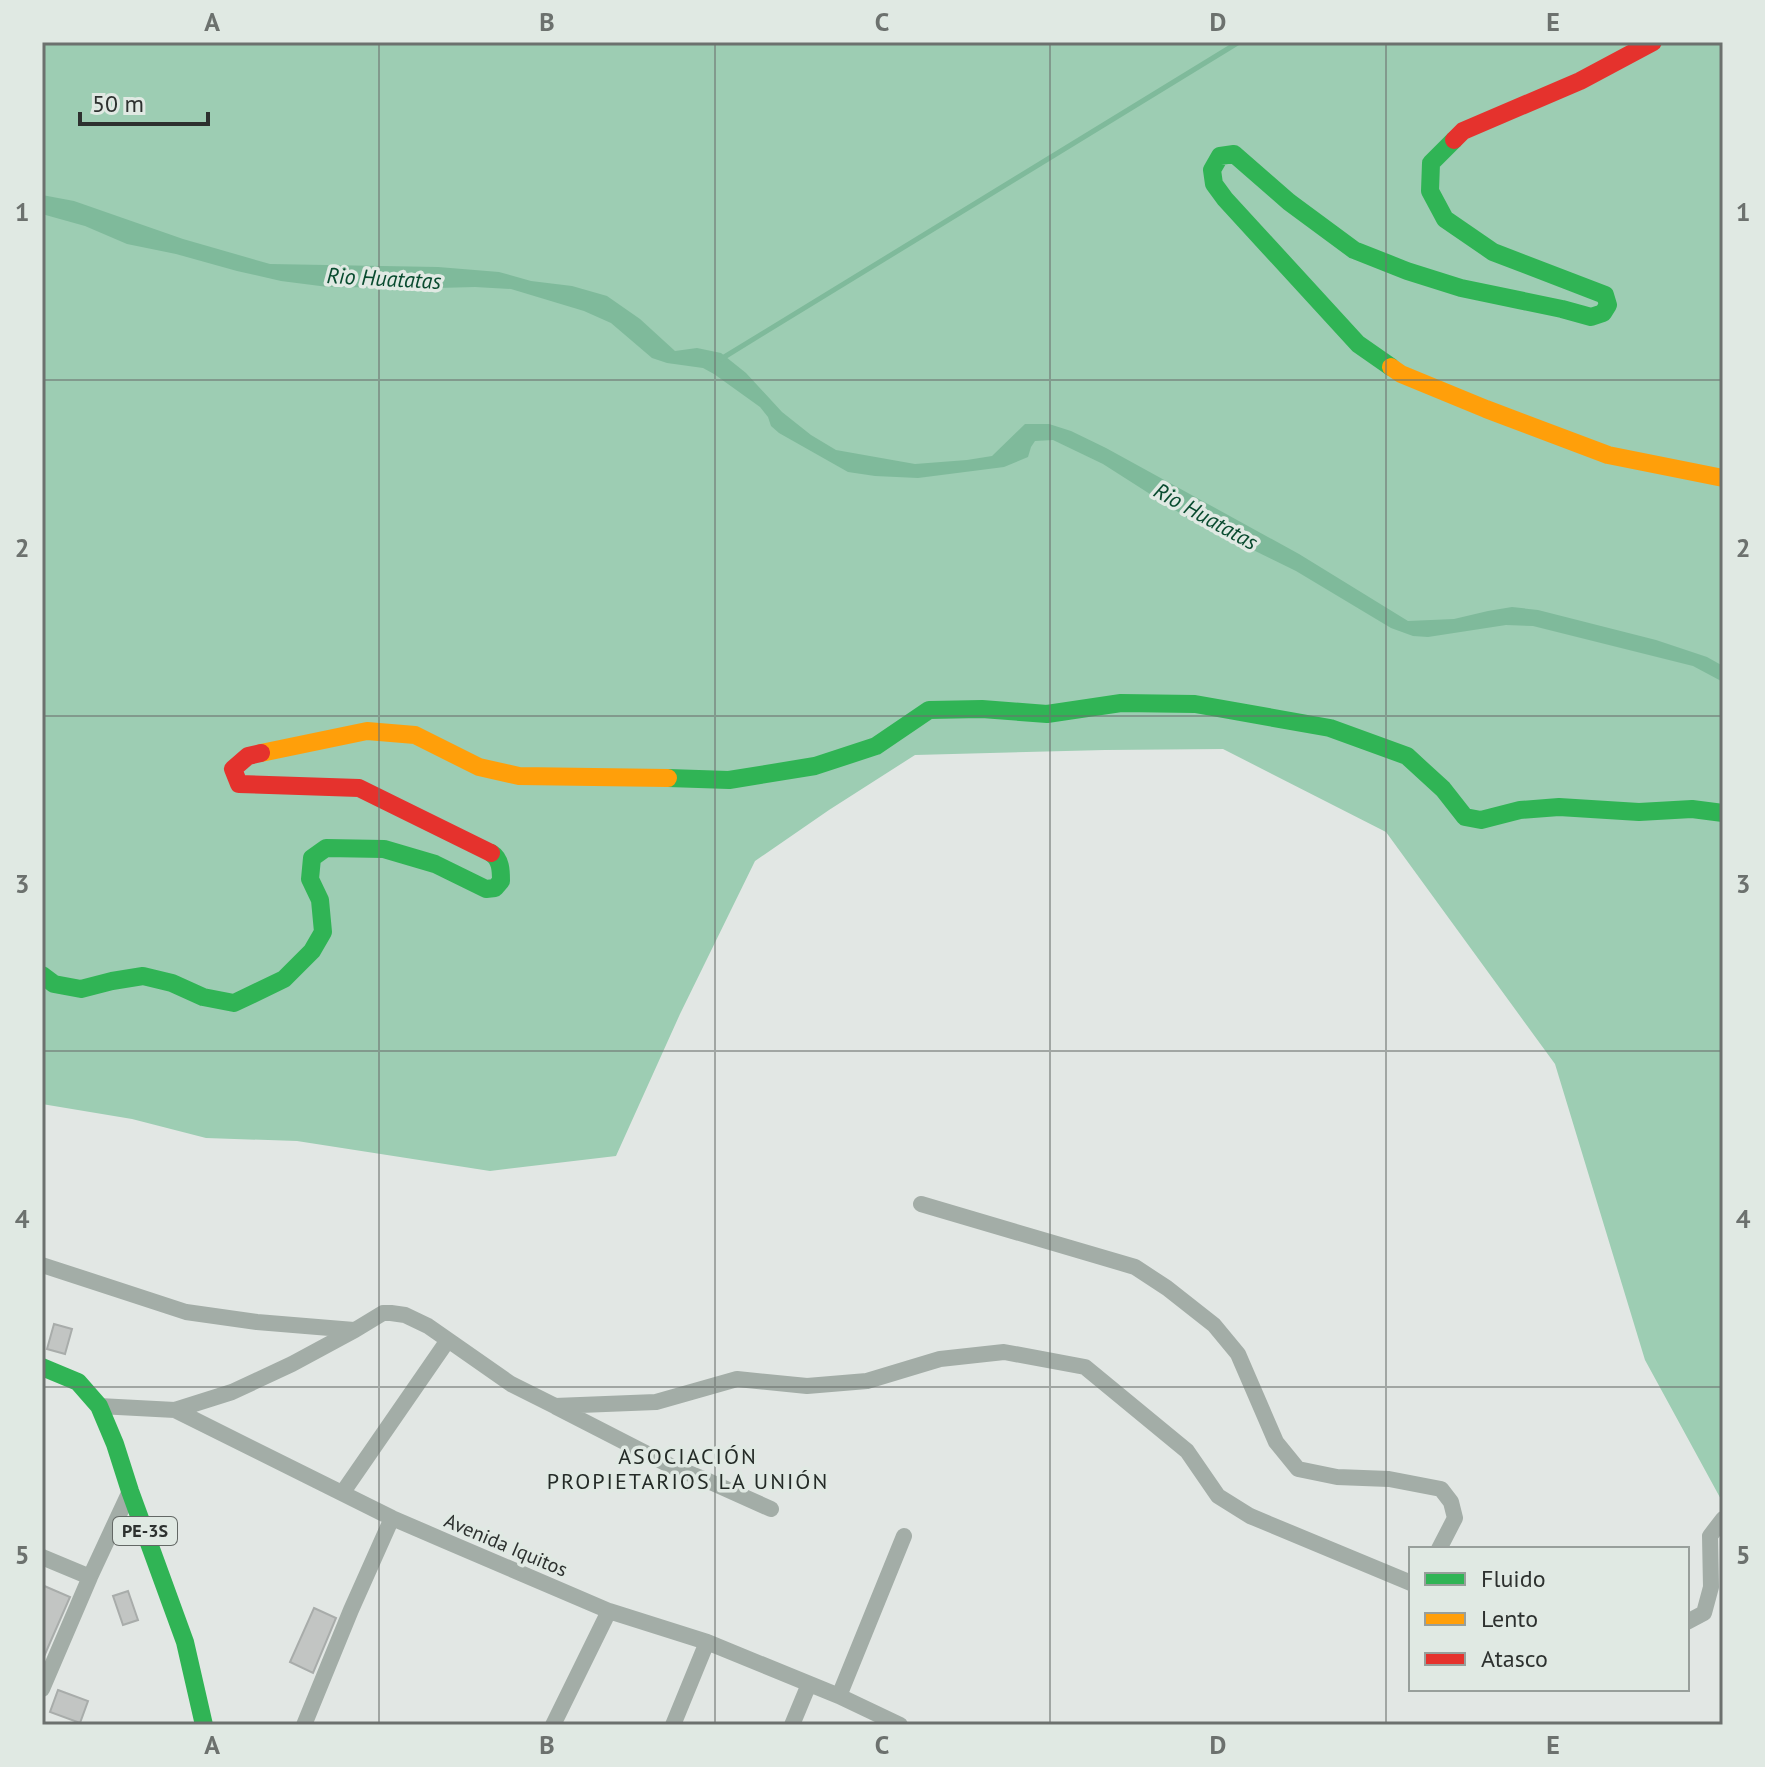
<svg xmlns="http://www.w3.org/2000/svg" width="1765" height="1767" viewBox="0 0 1765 1767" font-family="'PT Sans',sans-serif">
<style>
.forest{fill:#9dcdb3}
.water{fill:#7fba9b}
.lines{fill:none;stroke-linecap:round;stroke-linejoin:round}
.stream{stroke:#7fba9b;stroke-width:5}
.building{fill:#c2c5c3;stroke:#a8acaa;stroke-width:2}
.street{stroke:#a3ada7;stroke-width:16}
.fast{stroke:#30b455;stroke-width:18}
.slow{stroke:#ff9f0a;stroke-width:18}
.jam{stroke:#e5322d;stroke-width:18}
.grid{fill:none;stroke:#6c716e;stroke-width:2;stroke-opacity:0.55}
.labels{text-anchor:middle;stroke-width:7;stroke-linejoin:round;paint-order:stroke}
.shield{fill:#e0e9e3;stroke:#636865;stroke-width:2}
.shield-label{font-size:18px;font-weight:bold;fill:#2d312f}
.street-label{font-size:20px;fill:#2d312f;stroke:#e0e9e3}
.water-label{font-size:22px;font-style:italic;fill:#094b2f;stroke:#e0e9e3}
.neighbourhood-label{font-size:22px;letter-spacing:2px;fill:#242b27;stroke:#e0e9e3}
.neatline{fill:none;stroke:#6c716e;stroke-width:3}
.grid-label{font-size:26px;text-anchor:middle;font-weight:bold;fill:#6c716e}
</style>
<rect width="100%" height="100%" fill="#e2e7e4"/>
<!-- forest -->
<path class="forest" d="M42 42H1723V1503L1645 1360 1555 1064 1386 832 1223 749 1105 750 915 755 829 810 755 861 680 1014 616 1156 490 1171 297 1141 206 1138 132 1119 42 1104Z"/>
<!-- water -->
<path class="water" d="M42 195 74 201 183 239 270 264 438 267 499 272 531 281 572 286 607 296 640 319 675 351 697 348 721 353 746 373 782 412 811 435 836 450 915 464 967 460 992 456 1025 424H1049L1071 431 1106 448 1299 554 1408 621 1454 619 1488 611 1512 607 1538 610 1656 640 1707 657 1723 666V682L1693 666 1533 626 1506 625 1428 637 1413 636 1391 628 1296 571 1186 517 1103 464 1053 440 1035 441 1031 447 1028 457 1004 467 918 478 875 476 848 472 779 433 771 426 768 417 760 407 714 374 703 368 667 363 652 358 611 323 584 311 511 289 475 287 438 288 328 287 281 281 237 271 176 254 127 244 85 226 42 214Z"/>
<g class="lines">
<!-- stream -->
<path class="stream" d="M721 359 1239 42"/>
</g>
<!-- building -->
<path class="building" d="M54 1324 72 1329 65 1354 47 1349Z
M42 1585 70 1597 42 1661Z
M128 1591 138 1620 123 1625 113 1596Z
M314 1608 336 1618 313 1673 290 1662Z
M58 1690 88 1701 80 1723 50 1712Z"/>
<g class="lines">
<!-- street -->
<path class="street" d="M921 1204 1135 1267 1167 1288 1214 1325 1238 1354 1276 1442 1298 1469 1337 1477 1389 1479 1441 1489 1451 1502 1455 1518 1439 1549
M42 1265 186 1312 257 1322 354 1330
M99 1406 175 1410 392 1518 443 1540 609 1611 707 1642 839 1696 900 1725
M556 1407 673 1467 706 1480 771 1509
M175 1410 232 1392 292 1364 355 1330 383 1313H391L405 1315 428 1326 511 1384 555 1406 656 1402 737 1379 807 1386 867 1381 940 1359 1004 1352 1085 1367 1187 1451 1218 1496 1250 1516 1411 1583
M343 1492 448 1340
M42 1557 90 1577
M1687 1622 1704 1613 1711 1587 1710 1536 1723 1519
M42 1689 90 1577 130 1491
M839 1696 904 1536
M304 1725 351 1610 392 1518
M553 1725 609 1611
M673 1725 707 1642
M792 1725 809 1684"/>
<!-- fast -->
<path class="fast" d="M1391 367 1358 344 1225 199 1214 184 1212 170 1220 156 1234 154 1289 202 1354 250 1407 271 1461 288 1562 309 1591 317 1603 313 1608 305 1605 295 1493 252 1445 219 1430 191 1431 163 1454 140
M668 778 729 780 815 766 876 746 929 710 982 709 1047 714 1121 703 1195 704 1330 728 1407 756 1443 789 1465 817 1481 820 1520 810 1559 807 1639 812 1692 809 1723 813
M42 975 54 984 81 989 112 981 143 976 172 983 203 997 234 1003 284 979 312 951 323 932 320 900 310 879 312 858 326 848 384 849 435 864 486 889 495 888 501 881C501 871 501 859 491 853
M42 1367 78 1382 99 1406 115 1444 130 1491 185 1642 204 1725"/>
<!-- slow -->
<path class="slow" d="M1391 367 1401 374 1486 409 1608 455 1723 478
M261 753 367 731 415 735 479 767 519 776 668 778"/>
<!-- jam -->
<path class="jam" d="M1454 140 1463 131 1580 81 1653 42
M261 753 248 756 233 769 239 784 359 788 491 853"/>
</g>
<!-- grid -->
<path class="grid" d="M379 42V1725M715 42V1725M1050 42V1725M1386 42V1725M42 380H1723M42 716H1723M42 1051H1723M42 1387H1723"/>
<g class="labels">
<!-- shield labels -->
<rect class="shield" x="113" y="1517" width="64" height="28" rx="6"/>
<g class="shield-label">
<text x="145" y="1537">PE-3S</text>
</g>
<!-- street labels -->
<g class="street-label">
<text transform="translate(506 1545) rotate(23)" y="7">Avenida Iquitos</text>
</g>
<!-- water labels -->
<g class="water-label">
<text transform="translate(384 278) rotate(3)" y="8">Rio Huatatas</text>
<text transform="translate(1206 516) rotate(29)" y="8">Rio Huatatas</text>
</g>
<!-- neighbourhood labels -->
<g class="neighbourhood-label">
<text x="688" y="1464">ASOCIACIÓN<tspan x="688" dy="25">PROPIETARIOS LA UNIÓN</tspan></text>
</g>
</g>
<!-- border -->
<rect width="1765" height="1767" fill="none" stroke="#e0e9e3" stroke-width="88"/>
<!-- legend -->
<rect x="1409" y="1547" width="280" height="144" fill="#e0e9e3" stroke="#989f9b" stroke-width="2"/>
<rect x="1425" y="1573" width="40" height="12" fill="#30b455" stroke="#989f9b" stroke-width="2"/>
<text x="1481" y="1587" font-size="24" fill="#2d312f">Fluido</text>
<rect x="1425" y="1613" width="40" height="12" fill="#ff9f0a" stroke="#989f9b" stroke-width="2"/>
<text x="1481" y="1627" font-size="24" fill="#2d312f">Lento</text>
<rect x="1425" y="1653" width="40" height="12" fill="#e5322d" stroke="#989f9b" stroke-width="2"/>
<text x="1481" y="1667" font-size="24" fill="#2d312f">Atasco</text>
<!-- scale -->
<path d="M80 112v12h128v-12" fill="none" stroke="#2d312f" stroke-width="4"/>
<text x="92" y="112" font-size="24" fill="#2d312f" stroke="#e0e9e3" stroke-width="6" paint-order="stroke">50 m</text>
<rect x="44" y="44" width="1677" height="1679" class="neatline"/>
<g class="grid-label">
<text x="212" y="31">A</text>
<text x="547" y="31">B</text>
<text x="882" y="31">C</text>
<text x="1218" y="31">D</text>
<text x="1553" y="31">E</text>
<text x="22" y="221">1</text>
<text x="1743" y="221">1</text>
<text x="22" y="557">2</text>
<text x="1743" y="557">2</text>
<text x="22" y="893">3</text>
<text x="1743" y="893">3</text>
<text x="22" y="1228">4</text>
<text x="1743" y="1228">4</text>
<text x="22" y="1564">5</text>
<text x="1743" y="1564">5</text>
<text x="212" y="1754">A</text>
<text x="547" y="1754">B</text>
<text x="882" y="1754">C</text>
<text x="1218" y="1754">D</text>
<text x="1553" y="1754">E</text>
</g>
</svg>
